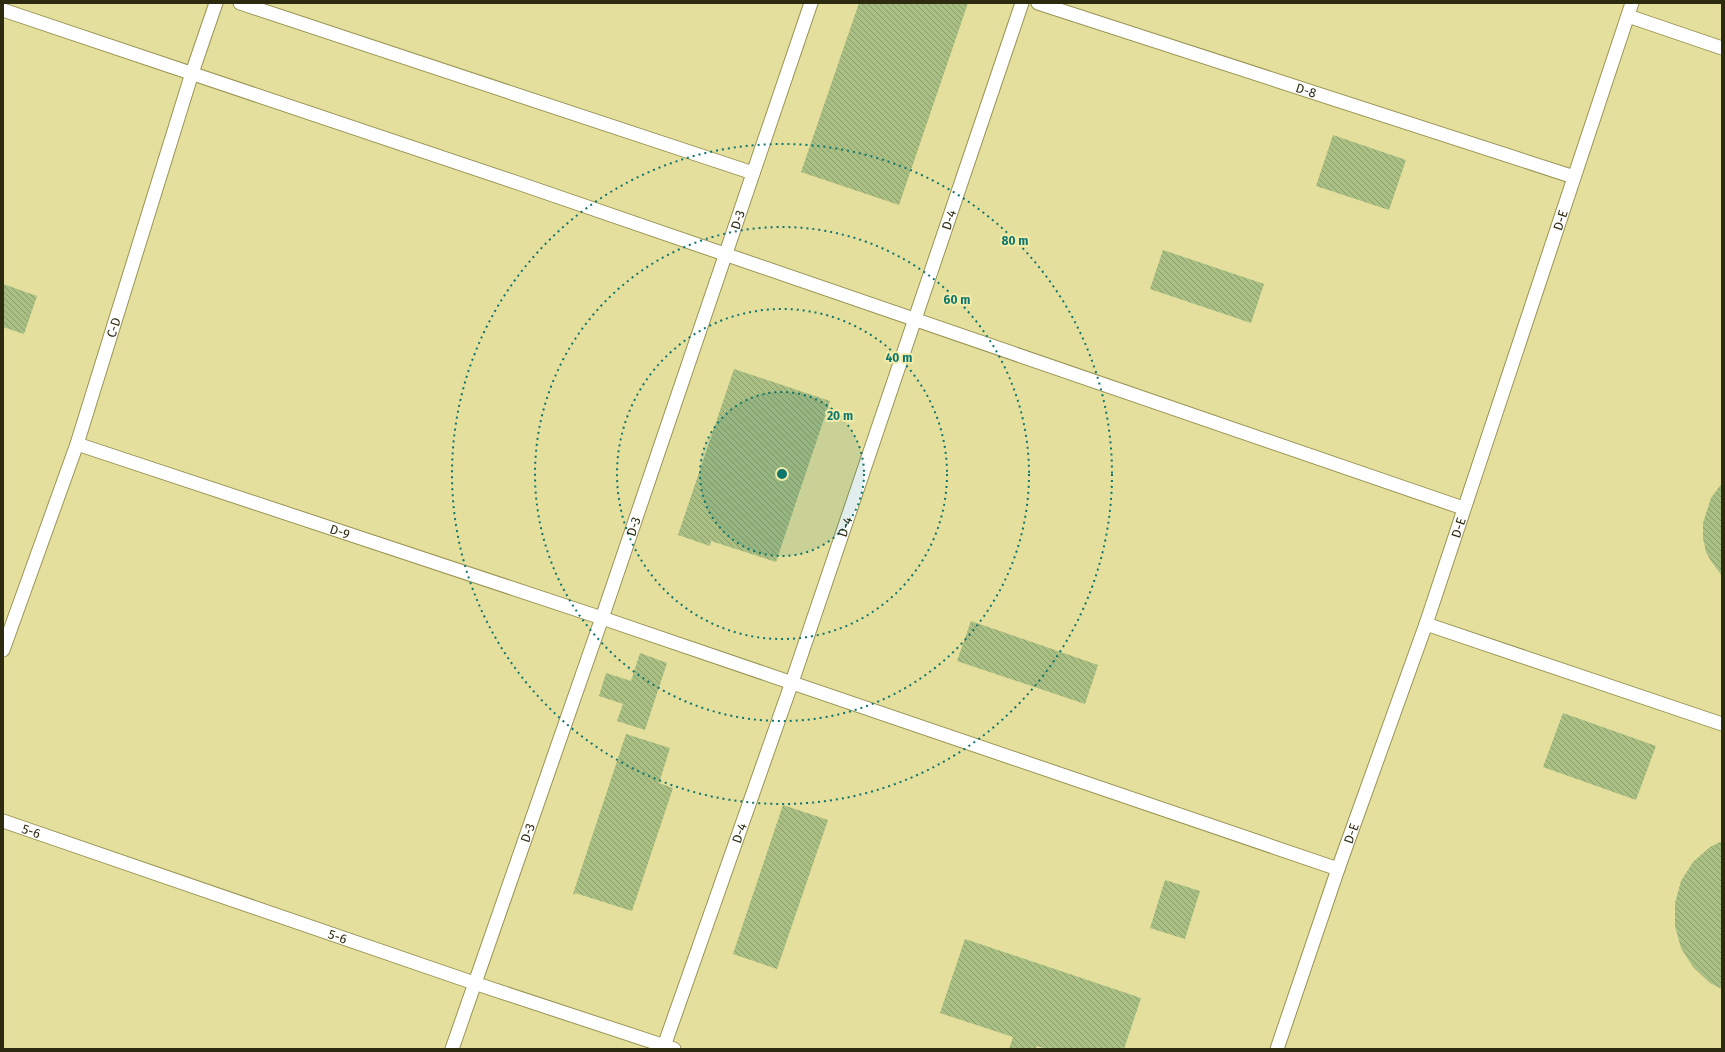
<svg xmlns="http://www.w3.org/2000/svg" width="1725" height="1052" viewBox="0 0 1725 1052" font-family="'Fira Sans',sans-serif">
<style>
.building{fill:url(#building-back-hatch)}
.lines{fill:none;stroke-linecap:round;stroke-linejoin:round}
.service-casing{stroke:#999454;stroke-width:15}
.service{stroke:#fff;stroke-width:13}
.ring{fill:none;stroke:#0f766e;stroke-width:2;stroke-dasharray:2 4}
.labels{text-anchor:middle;stroke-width:4;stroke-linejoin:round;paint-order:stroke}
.street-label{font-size:13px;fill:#2c2a0f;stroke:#f1eca9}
.centre{fill:#0f766e;stroke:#f1eca9;stroke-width:2}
.ring-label{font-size:12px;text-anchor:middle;font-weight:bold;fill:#0f766e;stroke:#f1eca9;stroke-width:4;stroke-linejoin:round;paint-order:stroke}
</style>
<defs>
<pattern id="building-back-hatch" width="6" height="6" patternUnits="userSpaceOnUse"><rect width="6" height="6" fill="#a9bf83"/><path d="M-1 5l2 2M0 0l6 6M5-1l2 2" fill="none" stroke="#8a9b6a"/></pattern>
</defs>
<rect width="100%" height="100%" fill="#e4df9d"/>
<!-- building -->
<path class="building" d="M859 3H968L899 205 801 172Z
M1333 135 1406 160 1389 210 1316 186Z
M1163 250 1264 284 1251 323 1150 289Z
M3 284 37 296 24 334 3 327Z
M734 369 830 401 776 562 711 541 710 546 678 535Z
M1722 483V576L1711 561 1706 552 1703 538V523L1711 498Z
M971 621 1098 665 1085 704 957 661Z
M640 653 667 663 645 730 617 721 623 704 599 696 606 673 631 681Z
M1563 713 1656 746 1636 800 1543 767Z
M626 734 670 748 659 783 673 788 632 911 575 893 574 895 573 894Z
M783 805 828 820 777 969 733 954Z
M1722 841V989L1710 983 1693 967 1681 948 1675 926V903L1681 881 1693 862 1710 847Z
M1165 880 1200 891 1185 939 1150 928Z
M965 939 1141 998 1124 1049H1047L1037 1046 1036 1049H1009L1013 1037 940 1013Z"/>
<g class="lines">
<!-- service casing -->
<g class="service-casing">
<g id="service">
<path d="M240 3 753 173"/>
<path id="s1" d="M1038 3 1574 177"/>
<path d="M3 10 515 182 1463 508"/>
<path d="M1628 16 1722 48"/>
<path id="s2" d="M77 444 602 618 1338 869"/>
<path d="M1426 624 1722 724"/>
<path id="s3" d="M3 650 77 444 192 73 216 3"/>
<path id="s4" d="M3 821 474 983 674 1049"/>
<path id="s5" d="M452 1049 602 618 811 3"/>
<path id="s6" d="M663 1049 792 682 1022 3"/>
<path id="s7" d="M1277 1049 1338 869 1426 624 1632 3"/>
</g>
</g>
<!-- service -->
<use href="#service" class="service"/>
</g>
<!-- distance rings -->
<circle cx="782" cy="474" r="82" fill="#0f766e" fill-opacity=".12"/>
<g class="ring">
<circle cx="782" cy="474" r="82"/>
<circle cx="782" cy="474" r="165"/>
<circle cx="782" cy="474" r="247"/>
<circle cx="782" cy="474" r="330"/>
</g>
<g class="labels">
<!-- street labels -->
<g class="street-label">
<text dy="5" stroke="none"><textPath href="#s1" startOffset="282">D-8</textPath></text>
<text dy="5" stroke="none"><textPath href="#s5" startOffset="877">D-3</textPath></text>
<text dy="5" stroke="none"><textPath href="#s6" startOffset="877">D-4</textPath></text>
<text dy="5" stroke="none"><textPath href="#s7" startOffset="876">D-E</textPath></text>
<text dy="5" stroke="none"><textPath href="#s3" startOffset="341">C-D</textPath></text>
<text dy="5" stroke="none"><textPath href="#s5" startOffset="553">D-3</textPath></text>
<text dy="5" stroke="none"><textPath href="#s6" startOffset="553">D-4</textPath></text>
<text dy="5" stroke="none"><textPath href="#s7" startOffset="552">D-E</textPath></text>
<text dy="5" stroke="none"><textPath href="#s2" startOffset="277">D-9</textPath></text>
<text dy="5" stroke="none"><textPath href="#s4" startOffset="30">5-6</textPath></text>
<text dy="5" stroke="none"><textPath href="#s5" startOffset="229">D-3</textPath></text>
<text dy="5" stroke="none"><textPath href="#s6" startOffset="229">D-4</textPath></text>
<text dy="5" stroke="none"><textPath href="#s7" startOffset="228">D-E</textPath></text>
<text dy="5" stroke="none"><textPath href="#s4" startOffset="354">5-6</textPath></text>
</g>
</g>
<circle cx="782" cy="474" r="6" class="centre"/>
<g class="ring-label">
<text x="1015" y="245">80 m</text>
<text x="957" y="304">60 m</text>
<text x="899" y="362">40 m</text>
<text x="840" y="420">20 m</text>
</g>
<!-- border -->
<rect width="1725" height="1052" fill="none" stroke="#2c2a0f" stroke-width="8"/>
</svg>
